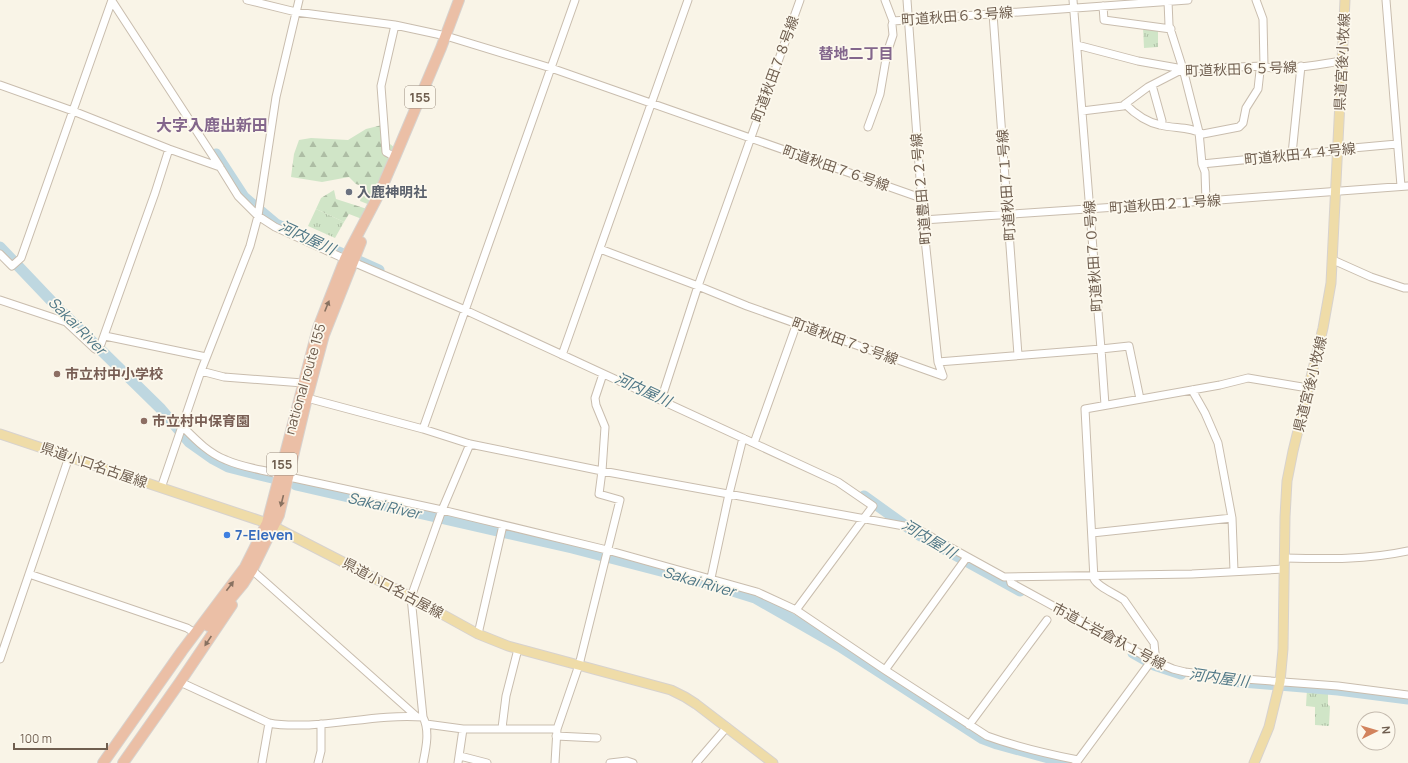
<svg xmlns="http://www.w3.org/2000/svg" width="1408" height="763" viewBox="0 0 1408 763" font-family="Manrope,'Noto Sans JP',sans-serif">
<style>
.forest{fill:url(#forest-firs)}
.park{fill:url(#park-tufts)}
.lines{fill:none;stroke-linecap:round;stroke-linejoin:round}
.river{stroke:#bed7e0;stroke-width:11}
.minor-casing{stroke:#c9bdae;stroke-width:9}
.major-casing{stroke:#d7d2ce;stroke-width:11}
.highway-casing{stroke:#d7d2ce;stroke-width:12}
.minor{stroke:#fff;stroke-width:7}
.major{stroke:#efdca8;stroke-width:9}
.highway{stroke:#ebbfa6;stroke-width:10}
.oneway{fill:#887160}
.worship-dot{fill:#6b7280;stroke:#fcf8ed;stroke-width:1.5}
.education-dot{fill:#8d6e63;stroke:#fcf8ed;stroke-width:1.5}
.shop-dot{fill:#3f7fe0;stroke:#fcf8ed;stroke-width:1.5}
.labels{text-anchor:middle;stroke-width:3.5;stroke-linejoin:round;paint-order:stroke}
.shield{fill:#fcf8ed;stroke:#998c7e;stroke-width:1}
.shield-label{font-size:13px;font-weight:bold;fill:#6f5e4f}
.street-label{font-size:14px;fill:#6f5e4f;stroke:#fcf8ed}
.worship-label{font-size:14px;font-weight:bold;fill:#5b616d;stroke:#fcf8ed;text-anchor:start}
.education-label{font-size:14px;font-weight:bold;fill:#785e54;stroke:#fcf8ed;text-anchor:start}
.shop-label{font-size:14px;font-weight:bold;fill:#366cbe;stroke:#fcf8ed;text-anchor:start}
.neighbourhood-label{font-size:15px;font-weight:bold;fill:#83668c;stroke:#fcf8ed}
.water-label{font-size:15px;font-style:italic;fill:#4f7786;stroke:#fcf8ed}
.quarter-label{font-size:16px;font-weight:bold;fill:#83668c;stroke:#fcf8ed}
</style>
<defs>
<pattern id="forest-firs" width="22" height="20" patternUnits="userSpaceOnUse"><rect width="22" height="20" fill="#d0e5c7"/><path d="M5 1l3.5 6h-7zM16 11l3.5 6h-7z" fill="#adbda4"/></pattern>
<pattern id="park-tufts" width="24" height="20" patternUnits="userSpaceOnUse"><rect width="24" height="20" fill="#d0e5c7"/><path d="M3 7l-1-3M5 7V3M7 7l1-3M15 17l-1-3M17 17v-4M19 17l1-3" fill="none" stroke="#adbda4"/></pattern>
</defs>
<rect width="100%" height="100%" fill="#f9f4e7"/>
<!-- forest -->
<path class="forest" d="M382 125 385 140 395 148 370 205 360 201 364 187 356 184 349 177 322 182 291 177 294 154 299 140 311 138 348 140 366 129Z
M334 190 336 199 367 209 362 219 349 214 344 222 316 209 321 198Z"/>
<!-- park -->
<path class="park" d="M1143 27 1158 30V47L1144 48Z
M316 209 344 222 335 238 308 226Z
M1307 689 1328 691V705L1330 706 1329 726 1315 725V707L1306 706Z"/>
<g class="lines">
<!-- river -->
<path class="river" d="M216 154 244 197 276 224 379 270
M0 247 59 309 161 409 189 442 213 459 228 467 272 478
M296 485 572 548 707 583 755 598 839 646 981 738 997 744 1067 763
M864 496 917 534 1020 591
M1133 653 1154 665 1181 674
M1230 681 1338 690 1408 699"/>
<!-- minor casing -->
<g class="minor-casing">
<path id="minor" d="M247 0 296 12 395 25 446 36 551 68 921 198
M885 0 893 21 1188 0
M907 0 923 220 938 362 943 376
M1386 0 1401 186
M112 1 220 167
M1168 1 1169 25 1183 69 1199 132 1202 164 1205 172 1206 201
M1103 6 1104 20 1171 29
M993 14 1018 355
M395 25 381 86 386 152 395 157
M1077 45 1138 61 1183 69
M0 85 73 111 169 149 220 167 238 196 258 216 275 227 345 259
M1152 85 1162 121 1160 125
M1125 104 1148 87 1183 69 1264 66C1279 73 1325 63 1342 61
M1082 111 1123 106 1125 104C1135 114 1146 122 1160 125 1176 129 1188 126 1203 134L1239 127 1243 123 1246 108 1258 89 1260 71 1264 66 1263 19 1256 0
M868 127 880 94 887 53 893 35 892 25 893 21
M1292 154 1301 66
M1202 164 1334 151 1342 149 1397 144
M923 220 1206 201 1408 186
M600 249 698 286 747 306 943 376
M0 254 12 266 21 258 112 0
M1333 260 1371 277 1404 288H1408
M353 262 465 310 838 482 873 506 796 610
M0 300 66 322 95 349 101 344 155 193 169 149
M105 336 206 357
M562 355 688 0
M938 362 1101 349 1073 0
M201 371 224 377 303 383
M1192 390 1205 413 1218 443 1232 518 1234 571
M307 398 423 429 470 444 602 471 915 528 1004 577 1192 574 1284 569
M661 400 698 286 800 0
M1105 405 1101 349 1129 346 1140 399
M182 426C195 439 208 453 226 460 246 469 268 470 289 477L442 510 607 550 757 592 796 610 885 670 987 736C1017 747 1048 754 1078 760
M423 429 575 0
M754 443 797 323
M161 488 201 371 250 246 258 216 276 97 299 0
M1092 533 1232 518
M1284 558C1326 559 1367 560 1408 551
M252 570 416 716
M29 574 187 628 195 633
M711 578 729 494 743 438
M1010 578 1011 583 1152 660 1173 669 1185 672 1231 678 1338 686 1408 695
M478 634 503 525
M0 659 69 457
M885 670 967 557
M180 682 269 723C283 726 295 725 309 725 347 723 385 714 423 717
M426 724 463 729H557
M969 725 1047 620
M502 728 506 696 518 649
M556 736 597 738
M460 756 487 763
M262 763 269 723
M318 763 321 751V724
M423 763C426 748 430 731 423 717L411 597 442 510 470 444
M458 763 463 729
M555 763 557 729 579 665 620 500 599 494 602 471 605 427 596 405 595 398 603 374
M610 763 627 761 633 763
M696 763 727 727
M1076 763 1152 660 1155 653 1154 643 1124 600C1116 594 1098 587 1094 579L1085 409 1220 385 1248 378 1308 388"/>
</g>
<!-- major casing -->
<g class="major-casing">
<path id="major" d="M0 434 267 523 411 597 478 634 508 646 671 690 685 697 696 704 773 763
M1254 763 1269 727 1280 682 1283 649 1285 517 1287 481 1293 451 1323 328 1331 283 1345 0"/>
</g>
<!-- highway casing -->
<g class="highway-casing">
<path id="highway" d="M208 626 243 584 252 570 279 515 307 398 324 335 361 242
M103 763 182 651 245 567 267 523 318 328 345 259 379 194 395 157 441 48 459 0
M123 763 180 682 232 605"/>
</g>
<!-- minor -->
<use href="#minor" class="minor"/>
<!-- major -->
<use href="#major" class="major"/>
<!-- highway -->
<use href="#highway" class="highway"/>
</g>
<!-- one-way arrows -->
<defs><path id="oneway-solid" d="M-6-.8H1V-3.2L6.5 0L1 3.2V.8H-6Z"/></defs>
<g class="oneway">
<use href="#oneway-solid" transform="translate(327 306) rotate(-68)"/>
<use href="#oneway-solid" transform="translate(282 501) rotate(104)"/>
<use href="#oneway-solid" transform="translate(230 586) rotate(-53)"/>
<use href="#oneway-solid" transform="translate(208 641) rotate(124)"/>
</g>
<!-- markers -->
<circle class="worship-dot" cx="349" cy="192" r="4"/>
<g class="education-dot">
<circle cx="57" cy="374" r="4"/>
<circle cx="144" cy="421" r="4"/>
</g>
<circle class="shop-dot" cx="227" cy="535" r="4"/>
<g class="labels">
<!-- shield labels -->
<g class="shield">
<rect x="405" y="86" width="30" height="22" rx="3"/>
<rect x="267" y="453" width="30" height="22" rx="3"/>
</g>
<g class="shield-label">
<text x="420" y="102">155</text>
<text x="282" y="469">155</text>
</g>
<!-- street labels -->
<g class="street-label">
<text transform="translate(957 16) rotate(-4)" y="5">町道秋田６３号線</text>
<text transform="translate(1342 62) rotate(-87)" y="5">県道宮後小牧線</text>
<text transform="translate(775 69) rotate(-70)" y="5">町道秋田７８号線</text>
<text transform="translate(1241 69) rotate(-2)" y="5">町道秋田６５号線</text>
<text transform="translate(1300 154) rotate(-6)" y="5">町道秋田４４号線</text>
<text transform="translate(836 168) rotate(19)" y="5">町道秋田７６号線</text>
<text transform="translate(1006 185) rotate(-94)" y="5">町道秋田７１号線</text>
<text transform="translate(921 189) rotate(-95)" y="5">町道豊田２２号線</text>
<text transform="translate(1165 204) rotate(-4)" y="5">町道秋田２１号線</text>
<text transform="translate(1093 256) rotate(-94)" y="5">町道秋田７０号線</text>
<text transform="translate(845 341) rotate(20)" y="5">町道秋田７３号線</text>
<text transform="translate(305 379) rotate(-74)" y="5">national route 155</text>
<text transform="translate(1310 384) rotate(-76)" y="5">県道宮後小牧線</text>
<text transform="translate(94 465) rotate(19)" y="5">県道小口名古屋線</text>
<text transform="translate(393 588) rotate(28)" y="5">県道小口名古屋線</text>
<text transform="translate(1109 636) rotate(28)" y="5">市道上岩倉杁１号線</text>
</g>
<!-- worship labels -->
<g class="worship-label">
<text x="357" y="197">入鹿神明社</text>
</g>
<!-- education labels -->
<g class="education-label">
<text x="65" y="379">市立村中小学校</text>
<text x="152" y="426">市立村中保育園</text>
</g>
<!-- shop labels -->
<g class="shop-label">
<text x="235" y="540">7-Eleven</text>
</g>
<!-- neighbourhood labels -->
<g class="neighbourhood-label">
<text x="856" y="59">替地二丁目</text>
</g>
<!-- water labels -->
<g class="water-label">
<text transform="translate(307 238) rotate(25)" y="5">河内屋川</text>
<text transform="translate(77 326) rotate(45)" y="5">Sakai River</text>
<text transform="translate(643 390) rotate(25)" y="5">河内屋川</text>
<text transform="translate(384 506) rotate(13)" y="5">Sakai River</text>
<text transform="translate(929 539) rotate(31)" y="5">河内屋川</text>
<text transform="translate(699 582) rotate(16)" y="5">Sakai River</text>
<text transform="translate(1219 678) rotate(8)" y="5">河内屋川</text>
</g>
<!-- quarter labels -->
<g class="quarter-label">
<text x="212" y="131">大字入鹿出新田</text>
</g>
</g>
<!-- north arrow -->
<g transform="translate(1376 731) rotate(85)"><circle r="19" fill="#fcf8ed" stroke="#c4baae"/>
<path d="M0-3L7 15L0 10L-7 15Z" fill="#d2835d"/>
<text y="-6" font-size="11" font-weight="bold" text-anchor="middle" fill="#6f5e4f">N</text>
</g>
<!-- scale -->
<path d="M14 743v6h93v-6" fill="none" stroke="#6f5e4f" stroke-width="2"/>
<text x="20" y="743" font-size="12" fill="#6f5e4f" stroke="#fcf8ed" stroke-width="3" paint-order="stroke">100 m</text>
</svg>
